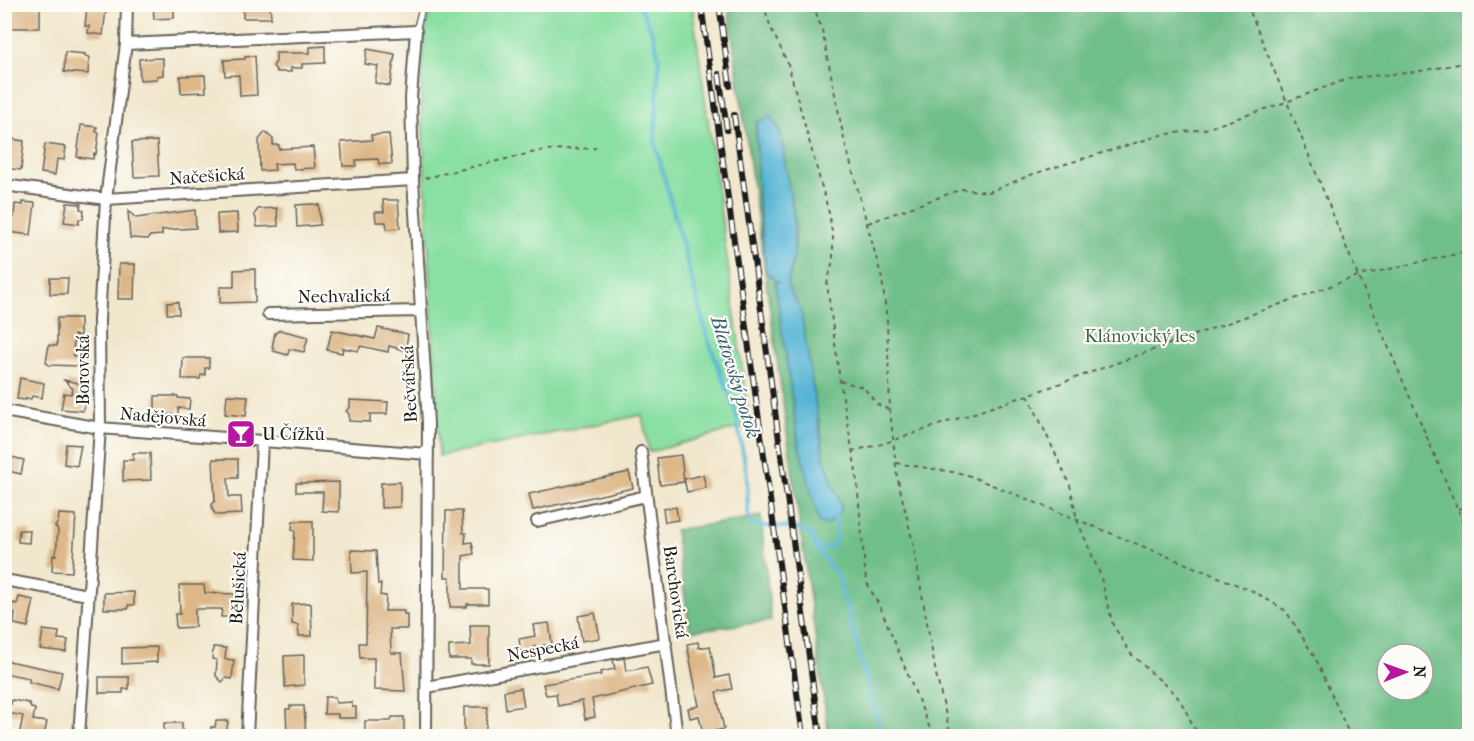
<svg xmlns="http://www.w3.org/2000/svg" width="1474" height="741" viewBox="0 0 1474 741" font-family="'IM FELL French Canon',serif">
<style>
.green{fill:#8adfa2;stroke:#537e5f;stroke-width:1.5}
.forest{fill:#6fbe88;stroke:#466d52;stroke-width:1.5;fill-rule:evenodd}
.water{fill:#57b5d5;stroke:#3a6878;stroke-width:1.5}
.lines{fill:none;stroke-linecap:round;stroke-linejoin:round}
.stream{stroke:#57b5d5;stroke-width:4}
.building{fill:#ddb788}
.lane-casing{stroke:#67635a;stroke-width:8}
.street-casing{stroke:#67635a;stroke-width:14}
.path{stroke:#67635a;stroke-width:2;stroke-dasharray:4.5 4.5;stroke-linecap:butt}
.lane{stroke:#fff;stroke-width:5}
.street{stroke:#fff;stroke-width:10}
.rail-casing{stroke:#1c1c1c;stroke-width:6}
.rail{stroke:#fdfcf7;stroke-width:4;stroke-dasharray:11;stroke-linecap:butt}
.labels{text-anchor:middle;stroke-width:4.5;stroke-linejoin:round;paint-order:stroke}
.street-label{font-size:18px;fill:#1c1c1c;stroke:#fdfcf7}
.park-label{font-size:18px;fill:#42604b;stroke:#fdfcf7}
.poi-label{font-size:18px;fill:#1c1c1c;stroke:#fdfcf7;text-anchor:start}
.water-label{font-size:20px;font-style:italic;fill:#37616f;stroke:#fdfcf7}
</style>
<rect width="100%" height="100%" fill="#fdfcf7"/>
<filter id="ink" filterUnits="userSpaceOnUse"><feTurbulence type="fractalNoise" baseFrequency=".0167" numOctaves="2"/><feDisplacementMap in="SourceGraphic" scale="12" xChannelSelector="R" yChannelSelector="G"/><feConvolveMatrix kernelMatrix="1 2 1 2 8 2 1 2 1" color-interpolation-filters="sRGB"/></filter>
<filter id="wash" filterUnits="userSpaceOnUse"><feTurbulence type="fractalNoise" baseFrequency=".008" numOctaves="4" result="noise"/><feDisplacementMap in="SourceGraphic" scale="24" xChannelSelector="R" yChannelSelector="G"/><feGaussianBlur stdDeviation="1.35" result="paint"/><feColorMatrix in="noise" values="0 0 0 0 0 0 0 0 0 0 0 0 0 0 0 0 0 1.4 0 .05"/><feComposite in="paint" operator="in"/></filter>
<g filter="url(#wash)">
<rect width="100%" height="100%" fill="#f1e7cc"/>
<!-- green -->
<path class="green" d="M433 4 692 5 750 425 649 452 642 415 439 456 421 95 425 26Z"/>
<!-- forest -->
<path class="forest" d="M728 5H1469V736H829ZM756 123C768 149 782 175 791 201 799 227 795 260 787 285L762 238 758 198ZM795 416 819 419 824 458 842 508 799 446ZM1387 654H1423V690H1387Z
M761 516 771 621 690 631 675 530Z"/>
<!-- water -->
<path class="water" d="M770 116 780 131 794 218V256L787 285 801 311 824 458 842 508 835 518 827 525 819 522 799 446 775 282H778L766 272 758 198 756 123Z"/>
<g class="lines">
<!-- stream -->
<path class="stream" d="M639 4 653 34 659 58 655 143 708 339 735 410 747 475 748 514 751 524C772 530 793 522 813 536L816 548 838 576 880 728 884 736
M816 548 832 547 836 538 835 515"/>
</g>
<g id="blocks">
<!-- building -->
<path class="building" d="M153 4H174V18L154 19Z
M243 4H270L271 18H243Z
M10 6 40 7V28H10Z
M87 7 106 9 103 35 88 33 89 26H85Z
M325 46V63L302 64V68H291V72H277L273 66 276 62V53H310V47Z
M367 49 395 54 390 86 375 83 378 66 365 64Z
M65 52 85 54V56L89 57 88 74 64 72Z
M255 56 257 95 240 96 239 75 225 76 224 60 245 59V57Z
M163 58V75L157 76V79L140 80 139 59Z
M205 75 206 92 181 93 180 76Z
M81 125 97 127 96 132 99 133 96 154 94 153 93 159 77 157Z
M265 132 273 139V145H279V149L313 147 315 168 294 169 293 163 274 164 275 170 260 171 259 140Z
M389 134 392 164H379L378 159 356 160V166H343L341 142 372 140 371 135Z
M4 138 24 141 21 170 4 168Z
M157 141 159 176 134 177 132 142Z
M45 144 66 147 64 160 57 159 55 175 41 173Z
M383 200H398L400 228 387 229 386 222H376L375 212H384Z
M23 202 35 203 31 235 8 232 9 217H14L15 204 23 205Z
M67 203 81 204 80 209 84 210 83 219H79V224L64 222Z
M312 204 319 205 320 225 297 227 296 205Z
M277 208 278 226 257 227 256 218 254 215 258 209Z
M195 210 196 228 162 230V235L150 236 148 239 130 238 128 211 136 218Z
M237 213 238 232 218 233 217 214Z
M119 264H135L134 299H118Z
M255 269V302L220 303V287H234V270Z
M50 278H68L67 294H50Z
M178 302 179 314H167V303Z
M57 318H80V336L74 335 73 356H79V366L49 365 46 362 49 345 57 346Z
M378 328 408 334 406 348 404 347V350L389 346 388 352 361 346 358 351 343 348 342 353 327 350 332 330 375 339Z
M280 330 308 337 304 352 289 349 288 355 273 351 274 348H272L275 333Z
M183 358H209V368H205V375H201L200 379H182Z
M20 378 44 383 42 398 32 396 31 399 26 398V400L17 399Z
M64 380 88 385 83 411 61 409 64 393 71 394 73 389Z
M227 395 248 396 246 416 225 414Z
M155 396H178V398L190 399 189 409 178 408V415H155Z
M350 400 388 402 387 414H370V422L349 421V414L346 411 350 407Z
M66 444 81 445 77 466 64 464Z
M133 453H150L151 480 123 481V460H133Z
M681 455 684 482 660 485 657 458Z
M11 457 24 460 21 474 8 471Z
M213 459H238V478H228L229 497H241L242 514 216 515 212 509V504L215 501Z
M629 472 633 488 533 510 529 494Z
M703 475 706 488 687 492 684 479Z
M339 482V512L322 511 323 492H296V483Z
M400 482V507L381 508V483Z
M676 507 678 520 665 522 663 509Z
M446 511H462L463 533H466L465 543 472 542 474 554 463 556V589H488V604H467V607H450V577H445Z
M59 514 76 515 72 572 52 571 53 555H56L58 530 55 526 58 523Z
M293 521H313V561L293 560 295 530H292Z
M19 530H30L29 543 18 542Z
M351 550 376 551 378 584H381L380 595 386 596 385 611H404V614H407V629H390L391 653H402L405 691 374 690V658H360L359 643H366L367 572 352 573Z
M179 585H204L205 593 237 594 235 617H221L222 609H195V627L176 628 175 614H180Z
M134 592V605H128V609H104V593Z
M19 597 34 600 28 627 14 624 15 613 11 612 13 603 17 604Z
M309 603 311 604 312 636H299L298 625 292 624V604Z
M595 613 600 638 582 641 578 616Z
M549 623 552 644 534 647V650L521 653 519 639 535 636 533 625Z
M470 625H489V664H471V659H449V646L471 645Z
M43 630 59 632 58 639 68 640 66 652 40 649Z
M698 642 699 648 710 646 716 678 729 675 732 689 716 692 724 729 703 734 699 716 690 718 688 708 699 706 687 644Z
M157 647V662L122 664V648Z
M213 647 226 648 225 659 234 660 232 679 226 678 222 682 216 676 217 660 212 659Z
M304 655V685L285 687 284 656Z
M624 658 626 671 647 667 652 685 592 699 595 717 585 719 582 701 558 706 556 694 546 695 543 684 601 675 600 672 615 669 613 660Z
M4 660 62 672 58 689 29 682V678L4 673Z
M99 677H129V689H123V693H99Z
M521 688 524 706 506 709 504 691Z
M325 697H335L336 703 352 702V707H356V718H338V714H324Z
M12 700 29 703 31 708 35 709 33 720 47 722 44 736H19L23 716 8 713Z
M290 706H304L306 736H287L286 709H290Z
M464 707H488L485 736H464Z
M392 717H404V736H365V721H391Z
M216 721H228L226 736H210L211 727H215Z
M164 723H182V736H164Z"/>
</g>
</g>
<g filter="url(#ink)">
<use href="#blocks" fill-opacity="0" stroke="#67635a" stroke-width="1.5"/>
<g class="lines">
<!-- lane casing -->
<g class="lane-casing">
<path id="lane" d="M416 31 423 4"/>
</g>
<!-- street casing -->
<g class="street-casing">
<path id="street" d="M126 44 416 31 411 98 413 180 428 423 426 736
M4 185 106 199 413 180
M268 314 421 311
M4 411 100 428 428 454
M641 452 677 736
M537 521 646 496
M4 580 88 595
M427 687 666 643
M79 736 100 428 99 320 106 199 126 44 127 4
M247 736 262 442"/>
</g>
<!-- path -->
<path class="path" d="M763 4 771 28 788 64 829 213 833 238V260L827 284 840 381 856 471 866 581 881 609 933 736
M813 4 822 30 844 139 882 279 887 321 890 410 897 476 913 543 936 674 951 736
M1047 4 1080 8 1101 4
M1247 4 1358 276 1470 538
M425 178 544 150 596 148
M868 223 962 189 989 192 1033 174 1161 135 1205 129 1286 102 1350 78 1415 72 1470 62
M840 381 863 387 877 404 890 410
M1028 395 1070 485 1077 520 1100 574 1113 625 1131 654 1176 695 1184 707 1198 736
M852 451 882 444 1028 395 1358 276 1470 251
M896 463 965 474 1255 592 1286 611 1316 659 1350 736
M1458 509 1470 506"/>
<!-- lane -->
<use href="#lane" class="lane"/>
<!-- street -->
<use href="#street" class="street"/>
<!-- rail casing -->
<g class="rail-casing">
<path id="rail" d="M701 4 803 736
M719 4 730 86
M719 74 727 130
M734 115 820 736"/>
</g>
<!-- rail -->
<use href="#rail" class="rail"/>
</g>
</g>
<!-- icons -->
<defs>
<g id="bar-square" transform="scale(1.5)"><rect x="-9" y="-9" width="18" height="18" rx="4" fill="#b5179e" stroke="#fdfcf7"/><path d="M-6-5H6L.8 .8V4.5H3.5V6h-7V4.5H-.8V.8Z" fill="#fff"/></g>
</defs>
<g fill-rule="evenodd">
<use href="#bar-square" x="241" y="434"/>
</g>
<g class="labels">
<!-- street labels -->
<g class="street-label">
<text transform="translate(207 176) rotate(-4)" y="6">Načešická</text>
<text transform="translate(344 296) rotate(-1)" y="6">Nechvalická</text>
<text transform="translate(83 370) rotate(-90)" y="6">Borovská</text>
<text transform="translate(409 384) rotate(-93)" y="6">Bečvářská</text>
<text transform="translate(163 417) rotate(5)" y="6">Nadějovská</text>
<text transform="translate(238 588) rotate(-87)" y="6">Bělušická</text>
<text transform="translate(676 592) rotate(82)" y="6">Barchovická</text>
<text transform="translate(543 649) rotate(-11)" y="6">Nespecká</text>
</g>
<!-- park labels -->
<g class="park-label">
<text x="1140" y="342">Klánovický les</text>
</g>
<!-- poi labels -->
<g class="poi-label">
<text x="262" y="440">U Čížků</text>
</g>
<!-- water labels -->
<g class="water-label">
<text transform="translate(736 377) rotate(73)" y="7">Blatovský potok</text>
</g>
</g>
<!-- margin -->
<rect width="1474" height="741" fill="none" stroke="#fdfcf7" stroke-width="24"/>
<!-- north arrow -->
<g transform="translate(1405 672) rotate(89)"><circle r="28" fill="#fdfcf7" stroke="#a3a29f" stroke-width="1.5"/>
<path d="M0-4.5L10 22L0 15L-10 22Z" fill="#b5179e"/>
<text y="-9" font-size="16" font-weight="bold" text-anchor="middle" fill="#1c1c1c">N</text>
</g>
</svg>
